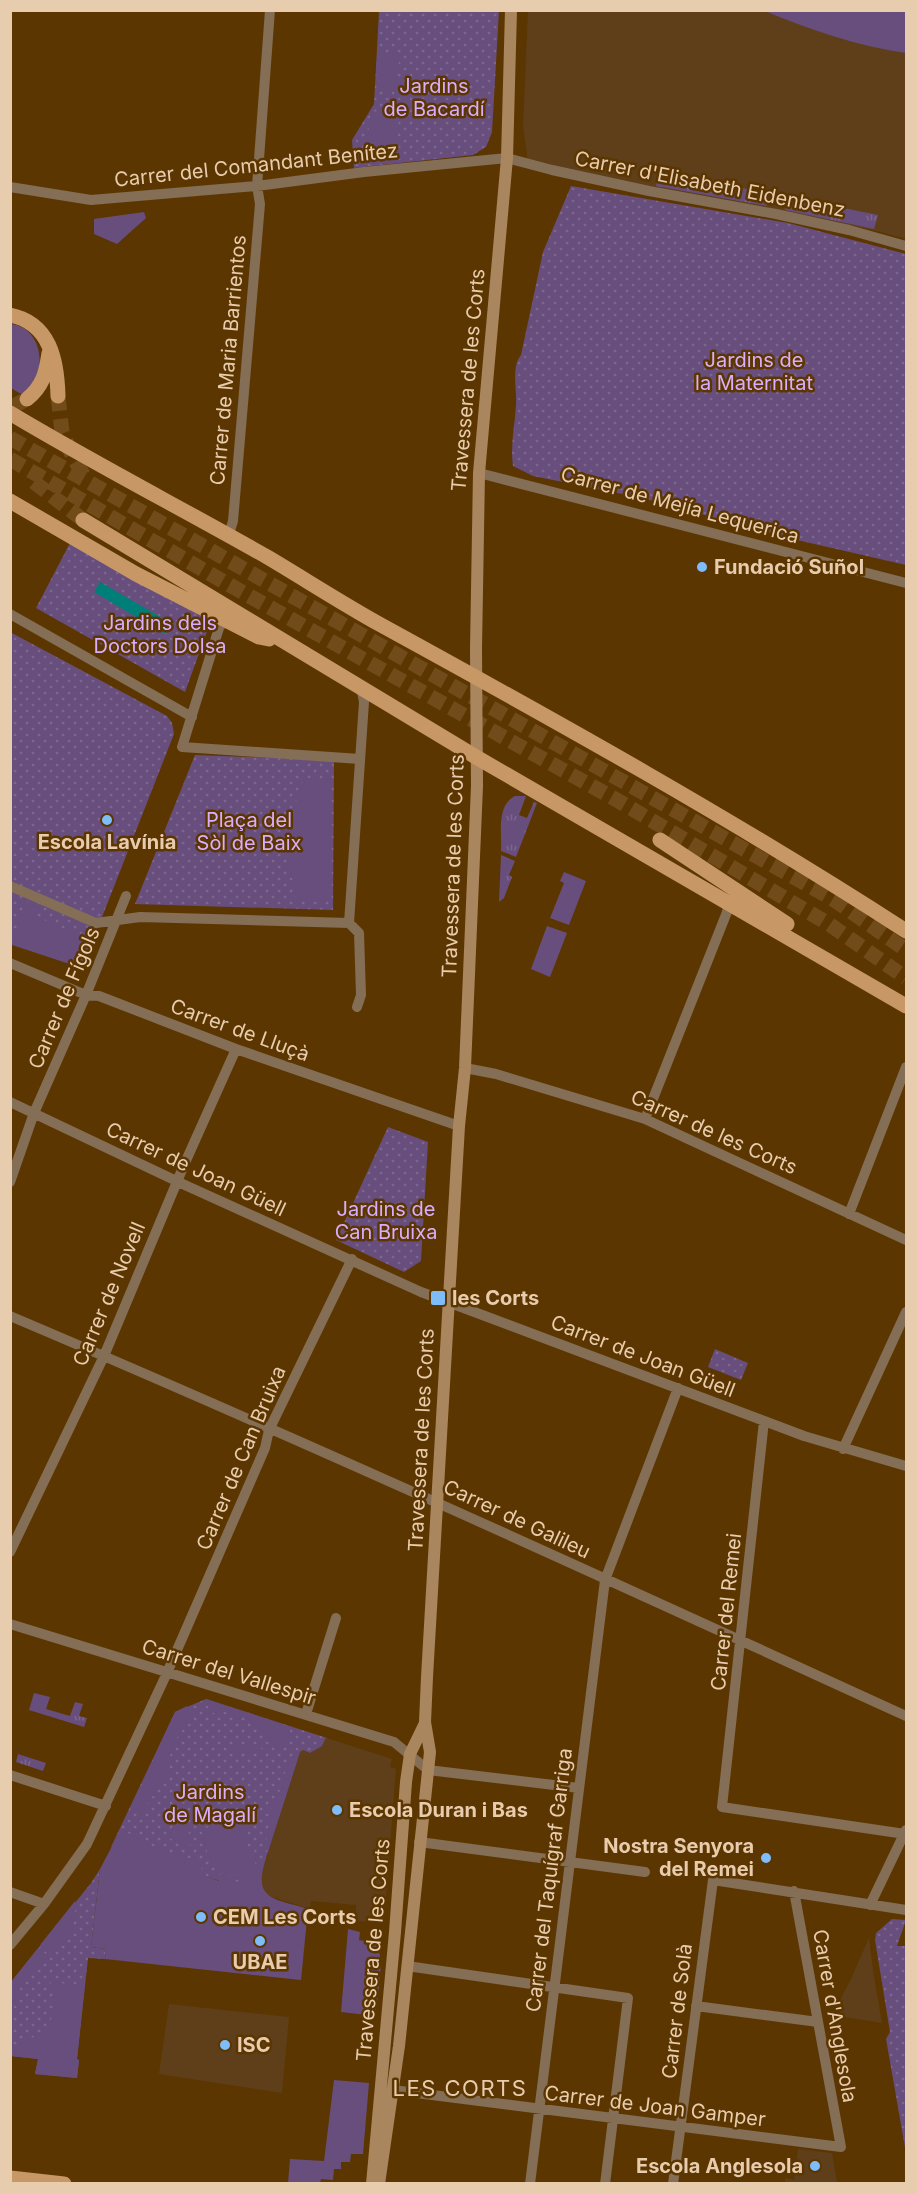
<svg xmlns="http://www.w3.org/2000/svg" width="917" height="2194" viewBox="0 0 917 2194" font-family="Inter,sans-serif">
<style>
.built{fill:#5e3f1a}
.grass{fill:url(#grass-tufts)}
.park{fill:url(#park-dots)}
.garden{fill:#674e7d}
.water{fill:url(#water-ripples)}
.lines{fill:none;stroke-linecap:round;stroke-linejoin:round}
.primary-tunnel{stroke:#714c1a;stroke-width:15;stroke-dasharray:15 8;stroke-linecap:butt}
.street{stroke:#846e55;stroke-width:10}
.secondary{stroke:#aa865f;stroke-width:12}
.primary{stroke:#c79866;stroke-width:15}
.poi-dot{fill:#7ebdf9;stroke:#5c3600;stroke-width:2}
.labels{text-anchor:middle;stroke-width:5;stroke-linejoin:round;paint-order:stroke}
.park-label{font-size:20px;fill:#d8aefd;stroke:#5c3600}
.street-label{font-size:20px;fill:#e8ccae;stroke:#5c3600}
.poi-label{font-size:20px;font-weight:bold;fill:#e8ccae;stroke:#5c3600;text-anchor:start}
.quarter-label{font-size:22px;letter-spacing:1.5px;fill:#e8ccae;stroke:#5c3600}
</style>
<defs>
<pattern id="grass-tufts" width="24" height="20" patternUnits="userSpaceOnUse" patternTransform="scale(1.5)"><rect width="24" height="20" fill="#674e7d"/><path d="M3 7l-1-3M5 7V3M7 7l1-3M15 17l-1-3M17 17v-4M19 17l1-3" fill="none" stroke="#7d668d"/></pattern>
<pattern id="park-dots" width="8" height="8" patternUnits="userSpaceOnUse" patternTransform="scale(1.5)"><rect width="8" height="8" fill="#674e7d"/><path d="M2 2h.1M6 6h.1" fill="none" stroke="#7d668d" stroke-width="1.8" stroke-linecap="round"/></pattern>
<pattern id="water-ripples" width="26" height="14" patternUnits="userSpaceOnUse" patternTransform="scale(1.5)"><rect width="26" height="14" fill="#007e78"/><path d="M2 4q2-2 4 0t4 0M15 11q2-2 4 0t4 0" fill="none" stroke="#186760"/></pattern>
</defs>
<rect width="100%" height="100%" fill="#5c3600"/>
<!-- built -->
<path class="built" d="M528 11H906V239L877 231 532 167 528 162 523 126Z
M327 1738 392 1759 390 1767 396 1769 384 1923 356 1921V1905L311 1901 310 1909 269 1896 262 1888 260 1876 300 1752 302 1750 310 1753 321 1746 325 1739Z
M869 1938 874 1977 882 2023 832 2015 851 1979Z
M169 2004 289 2017 282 2093 159 2074Z
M798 2149 832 2153 837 2183H785V2178L794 2180Z"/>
<!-- grass -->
<path class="grass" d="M659 173 769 193 767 206 656 186Z
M788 197 878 215 874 229 785 210Z
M515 796H526L519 815 527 818 534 802 537 803 516 857 501 851C502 832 496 806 515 796Z
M501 855 515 861 509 875 512 877 504 898 499 902Z
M34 1693 50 1697 46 1709 70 1716 75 1702 83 1704 79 1716 87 1718 84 1727 29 1710Z
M18 1754 46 1763 43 1771 16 1762Z"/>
<!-- park -->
<path class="park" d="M379 11H499L492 132 486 147 473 155 354 168 352 140 374 104Z
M571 186 788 223 906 254V565L797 540 642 498 533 476 513 466C510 445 515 425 516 405 517 389 511 367 521 355L543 252Z
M70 543 212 618 185 692 36 608Z
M10 632 167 716 172 723 174 734 82 968 11 944Z
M195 755 334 760 333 910 135 904Z
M388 1127 428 1142 421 1261 404 1272 336 1240Z
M715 1349 748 1363 741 1380 708 1367Z
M206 1699 327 1738 325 1739 322 1746 310 1753 303 1750 300 1752 260 1876 262 1888 269 1896 111 1847 175 1712Z
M100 1869 91 1947 106 1949 105 1959 88 1958 77 2059 79 2060 77 2078 35 2074 38 2059 11 2056V1982L91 1883Z
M892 1919 906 1920 897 1946H906V2153L886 2039 890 2032 875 1940 876 1933Z"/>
<!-- garden -->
<path class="garden" d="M765 11H906V53C858 46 810 30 765 11Z
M380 52 400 54 395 89H380Z
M371 111 399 114 397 152 365 156Z
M144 212 146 218 117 244 94 234V219Z
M11 324C33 326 44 351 38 371 36 381 28 388 21 394L11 388Z
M304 778 331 780 328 899 296 898C295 884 289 871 288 856 286 829 295 804 304 778Z
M564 872 586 881 569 925 550 918 564 883 560 881Z
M25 901 33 905 37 917 79 935 87 928 96 932 82 968 12 945Z
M547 926 567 933 550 977 531 969Z
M206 1699 291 1727H292L279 1750C260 1728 243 1705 210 1714Z
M187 1706 194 1720 185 1727 176 1739 170 1756V1771L139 1816 131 1808 175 1712Z
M239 1744 258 1745 266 1754 245 1752 229 1754 227 1748Z
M300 1752 268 1852 264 1848 268 1833 272 1807 284 1782 286 1765Z
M182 1802 187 1808 190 1848 169 1838Z
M244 1814 248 1831 245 1841 248 1847 254 1849C264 1883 226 1888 214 1858L209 1859 201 1829 210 1827 209 1818 228 1819Z
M121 1829 152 1847 197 1861 206 1876 219 1881 215 1870C234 1890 254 1883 264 1858H266C252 1901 274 1898 308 1909L301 1980 105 1959 106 1949 91 1947 100 1869Z
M75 1901C78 1923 66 1940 52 1955L40 1945Z
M348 1929 360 1932 359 1940C365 1941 374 1942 377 1947 385 1958 377 2002 375 2016L341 2012Z
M38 1948 50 1957 22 1983 11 2016V1982Z
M50 1982 77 1985 78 1982 85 1984 77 2059 79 2060 77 2078 35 2074 38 2059 11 2056V2046C41 2039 67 2015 50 1982Z
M334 2080 369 2083 363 2154H351L350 2162H341V2169H334L333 2180 321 2179 320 2183H288L290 2159 324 2161Z"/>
<!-- water -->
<path class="water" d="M100 582 171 623 165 634 94 592Z"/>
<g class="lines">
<!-- primary-tunnel -->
<path class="primary-tunnel" d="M58 396 62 432 73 457 87 481
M10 408 27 399
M10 438 833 899 906 950
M10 459 226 583 615 799 829 924 906 978
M34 482 83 520"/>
<!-- street -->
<path class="street" d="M10 187 91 200 257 186 364 172 507 158 552 170 649 191 776 214 849 230 906 246
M479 473 906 583
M228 537 233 521 260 204 257 186 270 10
M10 614 192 717
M224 620 219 628 182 747 360 759
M10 886 96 923 140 917 349 923
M10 963 86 995 99 996 236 1049 459 1126
M357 1007 361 995 359 933 349 923 364 702 361 686
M465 1068 496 1074 645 1119 906 1240
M10 1102 187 1186 421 1292 804 1436 906 1466
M645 1119 727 912 729 901
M10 1182 34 1113 86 995 126 896
M849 1214 906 1067
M10 1316C312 1444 609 1580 906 1716
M764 1421 722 1807 905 1834
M843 1449 906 1312
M10 1552 104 1356 184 1165 236 1049
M10 1624 394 1742 428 1770 579 1788
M306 1714 336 1618
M10 1775 106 1806
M419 1842 645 1872
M10 1892 44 1904
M870 1905 906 1830
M10 1945 44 1904 87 1844 167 1673 265 1448 269 1430 352 1259
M407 1966 628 1998 605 2184
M696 2006 818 2022
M393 2090 841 2147 794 1891
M530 2184 605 1580 678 1388
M673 2184 713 1880 906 1910"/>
<!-- secondary -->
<path class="secondary" d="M372 2184 395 1932 406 1782 410 1754 425 1723
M379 2184 399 2046 430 1752 425 1722 427 1677 459 1126 465 1068 477 786 476 649 479 473 507 158 511 10"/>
<!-- primary -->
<path class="primary" d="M10 315C50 323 57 360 58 396
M27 399C43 386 46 373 49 353
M10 413C95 464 183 509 269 558 306 580 343 604 381 625 558 722 736 821 906 931
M10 501 136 574 259 637 269 639
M83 520 476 757 906 1006
M660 840 787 924
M10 2178 64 2184"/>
</g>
<!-- markers -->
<g class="poi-dot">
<circle cx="702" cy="567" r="6"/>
<circle cx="107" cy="820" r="6"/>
<rect x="430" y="1290" width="16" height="16" rx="3"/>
<circle cx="337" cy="1810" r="6"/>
<circle cx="766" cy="1858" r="6"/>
<circle cx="201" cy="1917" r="6"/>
<circle cx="260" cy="1941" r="6"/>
<circle cx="225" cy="2045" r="6"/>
<circle cx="815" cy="2166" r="6"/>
</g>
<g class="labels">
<!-- park labels -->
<g class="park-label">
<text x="434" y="93">Jardins<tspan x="434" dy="23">de Bacardí</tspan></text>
<text x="754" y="367">Jardins de<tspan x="754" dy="23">la Maternitat</tspan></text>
<text x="160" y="630">Jardins dels<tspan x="160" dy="23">Doctors Dolsa</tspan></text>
<text x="249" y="827">Plaça del<tspan x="249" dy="23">Sòl de Baix</tspan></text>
<text x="386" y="1216">Jardins de<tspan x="386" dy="23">Can Bruixa</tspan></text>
<text x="210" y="1799">Jardins<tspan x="210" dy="23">de Magalí</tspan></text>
</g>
<!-- street labels -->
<g class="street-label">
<text transform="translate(256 165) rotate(-6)" y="7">Carrer del Comandant Benítez</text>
<text transform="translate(710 184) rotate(11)" y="7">Carrer d'Elisabeth Eidenbenz</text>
<text transform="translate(228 360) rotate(-85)" y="7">Carrer de Maria Barrientos</text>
<text transform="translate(468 380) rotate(-85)" y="7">Travessera de les Corts</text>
<text transform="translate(680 505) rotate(15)" y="7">Carrer de Mejía Lequerica</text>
<text transform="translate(453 866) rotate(-88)" y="7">Travessera de les Corts</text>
<text transform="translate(64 998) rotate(-67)" y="7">Carrer de Fígols</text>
<text transform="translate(240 1030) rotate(20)" y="7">Carrer de Lluçà</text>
<text transform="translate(714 1132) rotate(24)" y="7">Carrer de les Corts</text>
<text transform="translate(196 1169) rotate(25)" y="7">Carrer de Joan Güell</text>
<text transform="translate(109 1294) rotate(-67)" y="7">Carrer de Novell</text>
<text transform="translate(643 1356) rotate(21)" y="7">Carrer de Joan Güell</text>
<text transform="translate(421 1440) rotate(-87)" y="7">Travessera de les Corts</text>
<text transform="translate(241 1458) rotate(-67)" y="7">Carrer de Can Bruixa</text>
<text transform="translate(517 1519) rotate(25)" y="7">Carrer de Galileu</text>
<text transform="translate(726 1612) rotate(-84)" y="7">Carrer del Remei</text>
<text transform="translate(229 1672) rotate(17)" y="7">Carrer del Vallespir</text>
<text transform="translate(549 1880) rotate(-83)" y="7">Carrer del Taquígraf Garriga</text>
<text transform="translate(373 1950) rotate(-85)" y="7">Travessera de les Corts</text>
<text transform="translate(677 2011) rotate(-83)" y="7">Carrer de Solà</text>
<text transform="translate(835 2016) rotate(80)" y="7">Carrer d'Anglesola</text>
<text transform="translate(655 2106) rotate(7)" y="7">Carrer de Joan Gamper</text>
</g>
<!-- poi labels -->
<g class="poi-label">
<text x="714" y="574">Fundació Suñol</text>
<text x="107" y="849" text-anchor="middle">Escola Lavínia</text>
<text x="452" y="1305">les Corts</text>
<text x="349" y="1817">Escola Duran i Bas</text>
<text x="754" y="1853" text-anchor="end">Nostra Senyora<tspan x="754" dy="23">del Remei</tspan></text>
<text x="213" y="1924">CEM Les Corts</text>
<text x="260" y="1969" text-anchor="middle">UBAE</text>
<text x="237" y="2052">ISC</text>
<text x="803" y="2173" text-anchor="end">Escola Anglesola</text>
</g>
<!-- quarter labels -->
<g class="quarter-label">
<text x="460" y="2096">LES CORTS</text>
</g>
</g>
<!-- border -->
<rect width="917" height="2194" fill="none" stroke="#e8ccae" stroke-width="24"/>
</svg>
